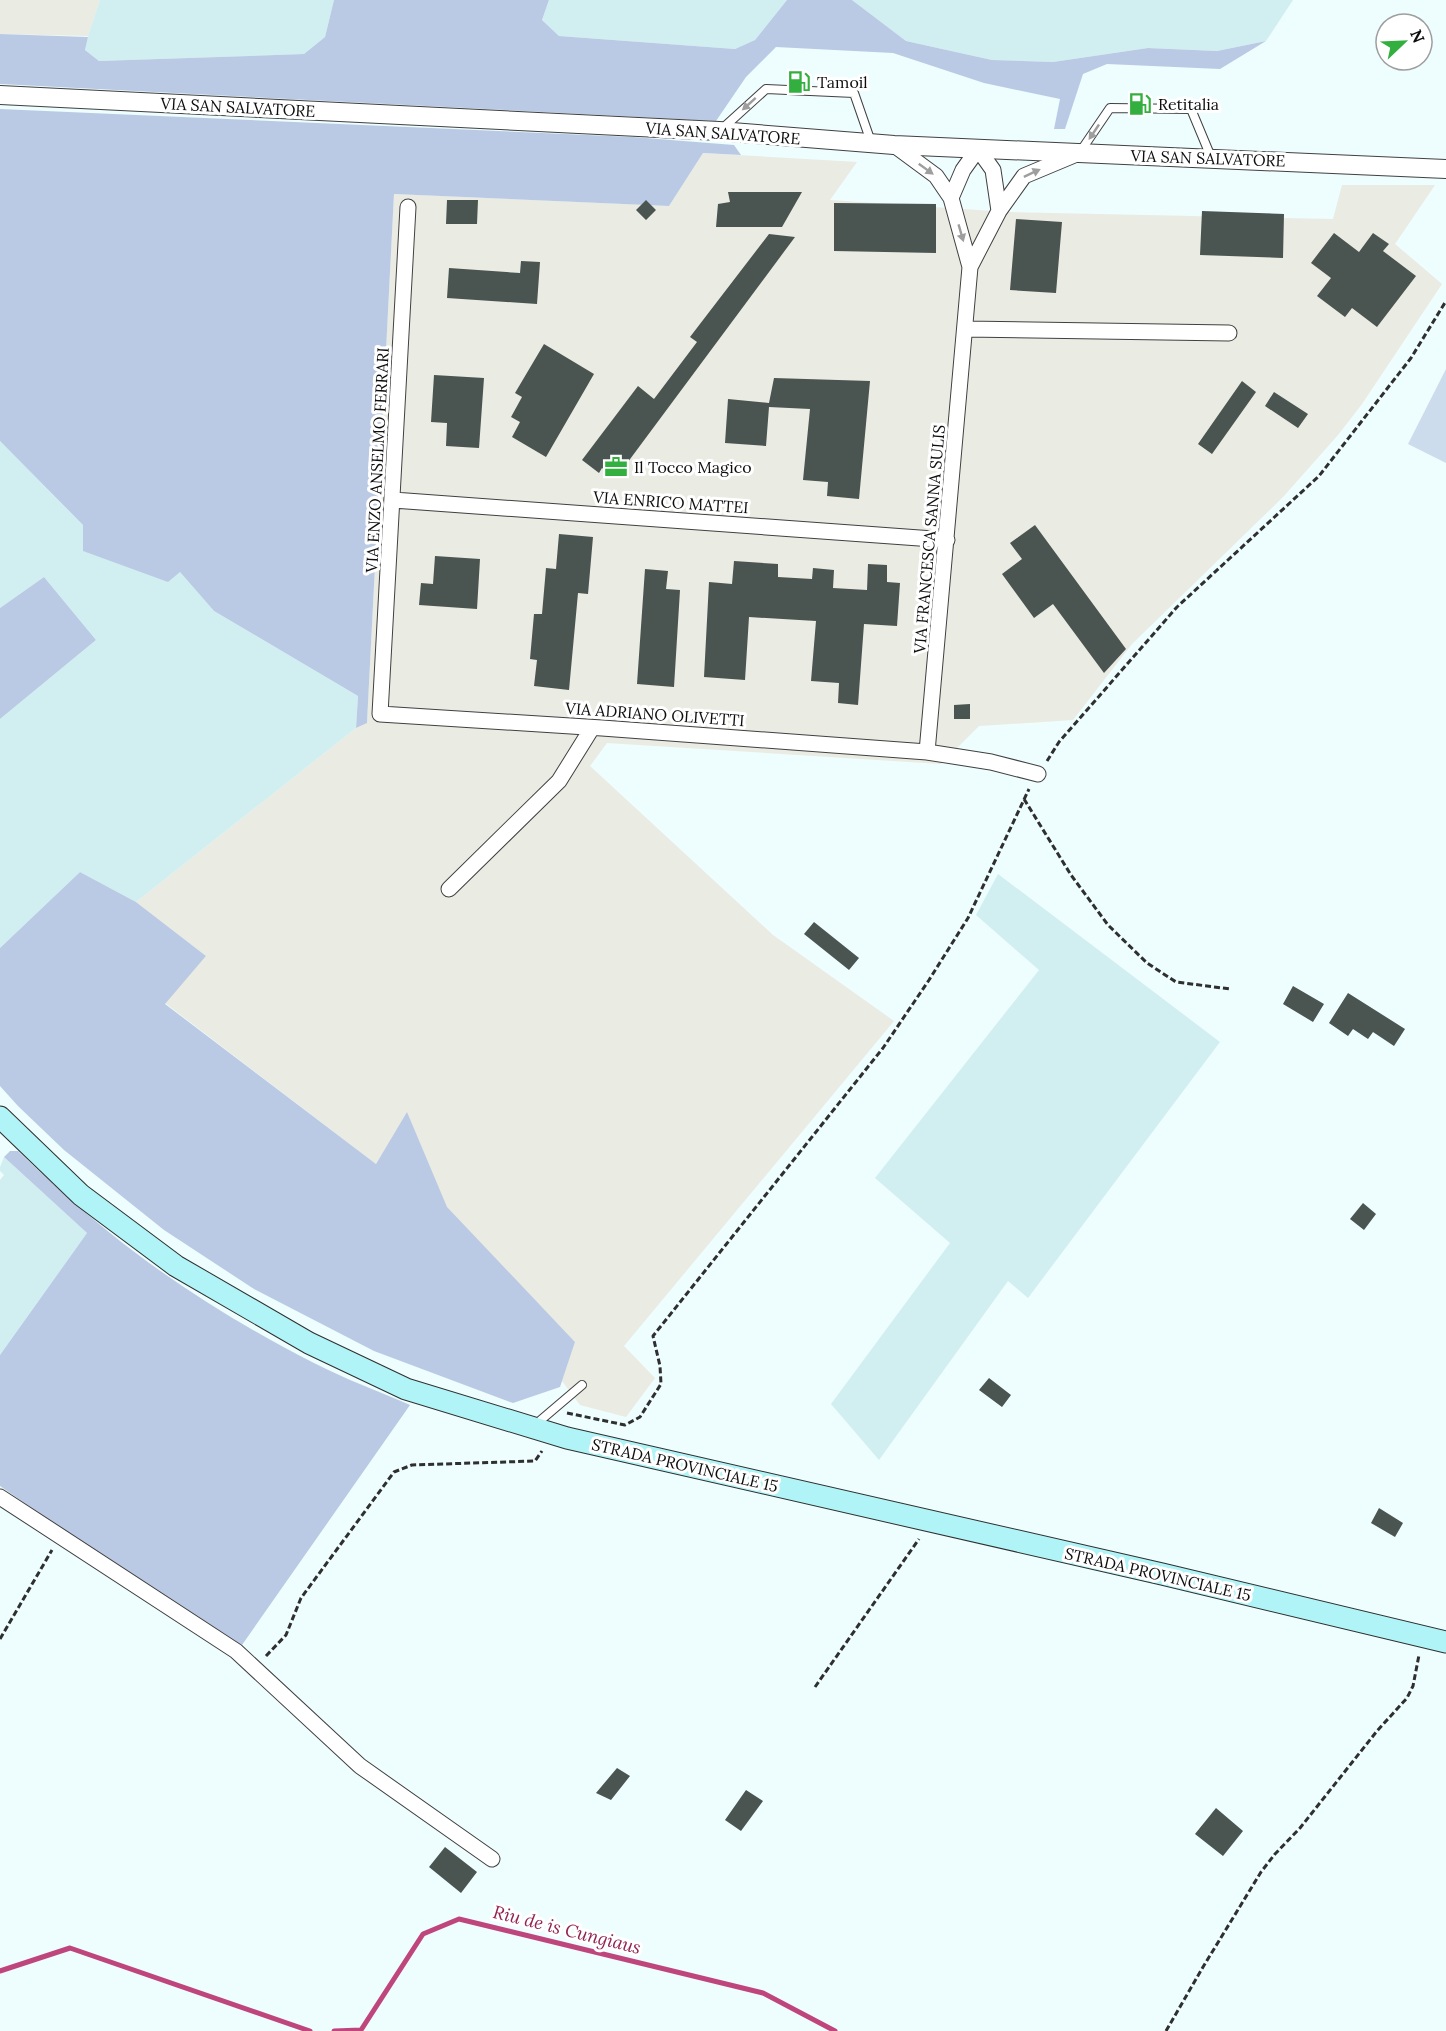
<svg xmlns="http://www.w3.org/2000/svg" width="1446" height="2031" viewBox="0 0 1446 2031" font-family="Lora,serif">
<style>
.industrial{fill:#eaebe2}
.farmland{fill:#d1eff1}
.green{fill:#bbcae4}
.pitch{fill:#ccdcec}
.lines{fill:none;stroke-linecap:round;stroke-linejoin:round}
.stream{stroke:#bf467d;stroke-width:5}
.building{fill:#4a5450}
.service-casing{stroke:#404040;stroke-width:10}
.minor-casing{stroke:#404040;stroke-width:17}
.tertiary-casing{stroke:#404040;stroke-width:20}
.secondary-casing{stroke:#2f2f2f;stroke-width:23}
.path{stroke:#2f2f2f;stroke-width:3;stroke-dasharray:6 3;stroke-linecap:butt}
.service{stroke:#fff;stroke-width:8}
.minor{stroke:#fff;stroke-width:15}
.tertiary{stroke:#fff;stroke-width:18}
.secondary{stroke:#b0f4f7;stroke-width:21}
.oneway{fill:#9e9e9e}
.labels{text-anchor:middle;stroke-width:6;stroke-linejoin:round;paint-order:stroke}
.poi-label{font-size:16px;fill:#0d0d0d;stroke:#fff;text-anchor:start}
.street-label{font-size:16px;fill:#0d0d0d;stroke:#fff}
.water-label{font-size:18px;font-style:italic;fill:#922350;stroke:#fff}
</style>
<rect width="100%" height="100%" fill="#eefdfd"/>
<!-- industrial -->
<path class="industrial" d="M0 0H100L88 36 0 34Z
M703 153 857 162 830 200 1007 212 1333 219 1342 185H1435L1395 244 1442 284 1362 404 1338 435 1283 497 1132 644 1073 720 979 726 941 764 607 743 590 766 773 935 894 1021 624 1346 655 1378 626 1417 580 1405 562 1381 575 1342 446 1207 407 1113 376 1164 165 1003 206 956 136 902 356 728 367 723 394 194 669 206Z"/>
<!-- farmland -->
<path class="farmland" d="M100 0H334L325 37 304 54 99 61 85 50 88 36Z
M549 0H787L755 40 735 49 559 36 542 20Z
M852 0H1293L1266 41 1217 51 1148 48 1053 62 992 60 906 41Z
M0 441 83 525 180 572 214 611 358 696 356 728 136 902 80 872 0 948V719L96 640 44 577 0 608Z
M998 874 1220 1042 1028 1298 1008 1281 879 1460 831 1404 950 1243 875 1178 1039 970 976 915Z
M4 1157 87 1233 0 1355V1180L4 1175 0 1171V1167Z"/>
<!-- green -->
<path class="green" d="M334 0H549L542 20 559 36 735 49 755 40 787 0H852L906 41 992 60 1053 62 1148 48 1217 51 1266 41 1220 69 1107 64 1083 74 1065 129H1054L1060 99 984 83 893 53 776 47 746 77 716 121 0 84V34L88 37 85 50 99 61 304 54 325 37Z
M0 109 633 137 734 145 741 155 703 153 669 206 394 194 367 723 356 728 358 696 214 611 180 572 168 582 83 551V525L0 441Z
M44 577 96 640 0 719V608Z
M80 872 136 902 206 956 165 1004 376 1164 407 1112 447 1207 575 1342 560 1387 513 1403 374 1351 254 1289 164 1230 64 1150 18 1106 0 1086V948Z
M10 1151H18C47 1179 78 1207 110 1233 172 1283 243 1327 314 1363 345 1379 378 1391 410 1405L242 1645 81 1542 0 1486V1355L87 1233 4 1157Z"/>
<!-- pitch -->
<path class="pitch" d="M1446 369V463L1408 444Z"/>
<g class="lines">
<!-- stream -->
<path class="stream" d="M0 1971 70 1948 310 2031
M334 2031 361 2030 423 1934 459 1919 763 1993 835 2031"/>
</g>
<!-- building -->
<path class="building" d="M728 192H802L782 227H716L718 204 730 202Z
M447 200H478L477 224H446Z
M646 200 656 210 646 220 636 210Z
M834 203 936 204V253L834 251Z
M1202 211 1284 214 1283 258 1200 255Z
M1016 219 1062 222 1056 293 1010 290Z
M1334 233 1359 252 1373 233 1389 244 1383 251 1416 276 1377 327 1352 308 1345 317 1317 296 1331 278 1311 263Z
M769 234 795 237 616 478 602 468 599 473 582 460 638 386 654 399 697 342 690 337Z
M521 261 540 262 537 304 447 298 449 268 520 273Z
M544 344 594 374 546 457 512 437 520 422 511 417 522 397 515 393Z
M434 375 484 378 479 448 446 446 447 423 431 422Z
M774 378 870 381 859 499 827 496 828 482 803 480 810 409 769 407 766 446 725 443 728 399 769 403Z
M1242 381 1256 392 1212 454 1198 444Z
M1274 392 1308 414 1298 428 1265 406Z
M1035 525 1126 649 1104 673 1053 604 1034 618 1002 574 1022 559 1010 543Z
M559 534 593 537 588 594 578 593 569 690 534 686 537 660 530 659 534 614H542L546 568 556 569Z
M435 556 480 559 477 609 419 605 421 583 433 584Z
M734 561 778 564V577L812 579 813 568 834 570 833 588 867 590 868 564 887 565V582L900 583 897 626 864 624 858 705 838 703 839 683 811 681 816 621 749 617 745 680 704 677 709 582 732 584Z
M645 569 668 571 666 589 680 590 674 687 637 684Z
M970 704V719H954V705Z
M814 922 859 958 849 970 804 934Z
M1293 986 1324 1004 1313 1022 1283 1004Z
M1348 993 1405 1029 1394 1046 1373 1032 1368 1039 1353 1029 1348 1036 1329 1023Z
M1363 1203 1376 1214 1364 1230 1350 1219Z
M989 1378 1011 1395 1002 1407 979 1390Z
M1379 1508 1403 1523 1395 1537 1371 1523Z
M617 1768 630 1776 611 1800 596 1793Z
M746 1790 763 1801 741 1831 725 1820Z
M1216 1808 1243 1831 1223 1856 1195 1834Z
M445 1847 477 1872 461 1893 429 1867Z"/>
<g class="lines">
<!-- service casing -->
<g class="service-casing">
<path id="service" d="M723 128 766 89 854 93 871 142
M1080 152 1110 108 1191 109 1211 157
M535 1425 582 1385"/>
</g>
<!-- minor casing -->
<g class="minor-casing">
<path id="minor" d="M894 145 936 176 951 198 970 267 927 752
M951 198 963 170 978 149 993 170 999 211
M408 207 380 714 602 728 927 752 991 762 1038 774
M970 267 999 211 1024 176 1079 153
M965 329 1229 333
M393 500 947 540
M449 889 559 781 592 728
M0 1497 236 1651 360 1766 492 1859"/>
</g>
<!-- tertiary casing -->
<g class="tertiary-casing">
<path id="tertiary" d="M0 95 719 131 894 145 1446 169"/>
</g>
<!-- secondary casing -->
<g class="secondary-casing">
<path id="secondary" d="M0 1117 81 1195 176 1266 309 1343 406 1389 567 1438 1162 1574 1446 1642"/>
</g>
<!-- path -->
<path class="path" d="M1047 761 1059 742 1177 607 1319 476 1411 358 1446 301
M1024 799 1071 875 1108 925 1147 963 1176 982 1230 989
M567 1413 625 1425 640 1417 661 1384 660 1366 653 1336 883 1048 929 980 968 918 1029 789
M0 1639 52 1550
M266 1656 286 1635 301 1598 394 1472 412 1465 535 1461 542 1451
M815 1687 919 1539
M1166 2031 1203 1967 1261 1872 1275 1854 1300 1828 1377 1731 1407 1698 1413 1686 1419 1655"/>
<!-- service -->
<use href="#service" class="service"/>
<!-- minor -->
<use href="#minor" class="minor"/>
<!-- tertiary -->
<use href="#tertiary" class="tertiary"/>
<!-- secondary -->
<use href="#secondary" class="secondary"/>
</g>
<!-- one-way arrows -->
<defs><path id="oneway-solid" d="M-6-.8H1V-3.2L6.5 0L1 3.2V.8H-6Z" transform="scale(1.5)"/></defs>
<g class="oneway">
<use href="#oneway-solid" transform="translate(749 104) rotate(138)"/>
<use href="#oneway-solid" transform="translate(1094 132) rotate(124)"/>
<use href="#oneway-solid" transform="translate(926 169) rotate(36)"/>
<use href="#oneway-solid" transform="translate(1032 173) rotate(-25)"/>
<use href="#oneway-solid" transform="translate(961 233) rotate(74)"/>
</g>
<!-- icons -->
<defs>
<g id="fuel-bare" transform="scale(1.8)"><path d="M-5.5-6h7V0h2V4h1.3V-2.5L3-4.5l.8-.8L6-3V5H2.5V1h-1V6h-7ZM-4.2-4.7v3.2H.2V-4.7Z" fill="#33af40" stroke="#fff" stroke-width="2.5" paint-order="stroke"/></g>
<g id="office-bare" transform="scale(1.8)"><path d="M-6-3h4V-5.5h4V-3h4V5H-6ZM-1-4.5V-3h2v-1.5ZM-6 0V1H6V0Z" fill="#33af40" stroke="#fff" stroke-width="2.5" paint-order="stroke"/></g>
</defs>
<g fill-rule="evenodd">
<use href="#fuel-bare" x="799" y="82"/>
<use href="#fuel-bare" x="1140" y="104"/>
<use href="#office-bare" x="616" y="467"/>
</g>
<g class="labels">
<!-- poi labels -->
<g class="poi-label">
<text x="817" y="88">Tamoil</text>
<text x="1158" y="110">Retitalia</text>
<text x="634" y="473">Il Tocco Magico</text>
</g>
<!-- street labels -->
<g class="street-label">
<text transform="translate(238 107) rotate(3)" y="6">VIA SAN SALVATORE</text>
<text transform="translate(723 133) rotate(4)" y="6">VIA SAN SALVATORE</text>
<text transform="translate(1208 158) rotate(2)" y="6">VIA SAN SALVATORE</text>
<text transform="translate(377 460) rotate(-87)" y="6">VIA ENZO ANSELMO FERRARI</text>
<text transform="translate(671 502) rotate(4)" y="6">VIA ENRICO MATTEI</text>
<text transform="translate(929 539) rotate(-85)" y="6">VIA FRANCESCA SANNA SULIS</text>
<text transform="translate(655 714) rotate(4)" y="6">VIA ADRIANO OLIVETTI</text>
<text transform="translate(685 1465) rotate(13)" y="6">STRADA PROVINCIALE 15</text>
<text transform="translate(1158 1574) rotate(13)" y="6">STRADA PROVINCIALE 15</text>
</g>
<!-- water labels -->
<g class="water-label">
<text transform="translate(567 1930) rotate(14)" y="6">Riu de is Cungiaus</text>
</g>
</g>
<!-- north arrow -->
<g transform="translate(1404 42) rotate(67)"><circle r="28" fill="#ffffff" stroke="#9e9e9e" stroke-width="1.5"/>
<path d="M0-4.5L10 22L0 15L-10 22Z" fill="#33af40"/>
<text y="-9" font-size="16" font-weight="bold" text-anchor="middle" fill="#0d0d0d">N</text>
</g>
</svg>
